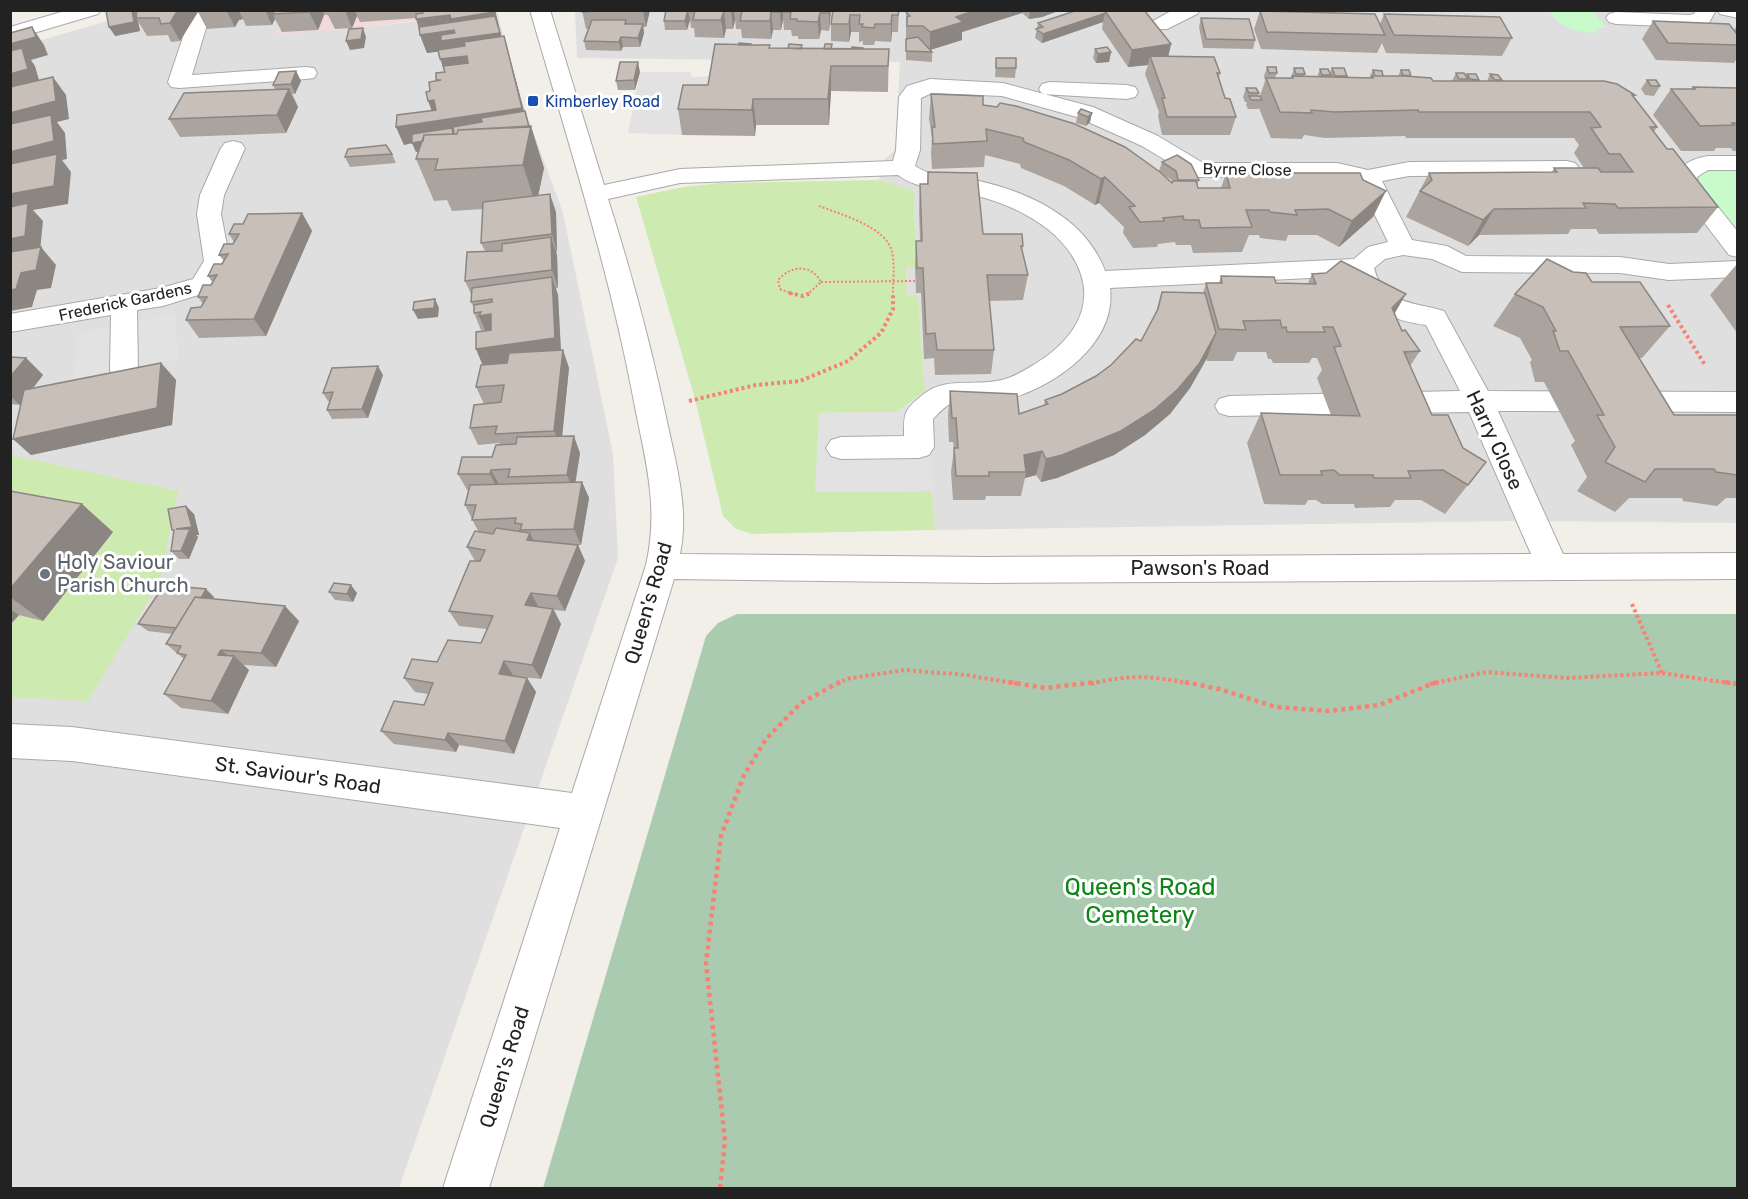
<svg xmlns="http://www.w3.org/2000/svg" width="1748" height="1199" viewBox="0 0 1748 1199" font-family="Rubik,sans-serif">
<style>
.residential{fill:#e0dfdf}
.commercial{fill:#f2dad9}
.grass{fill:#cdebb0}
.cemetery{fill:#aacbaf}
.park{fill:#c8facc}
.parking{fill:#e2e2e2}
.lines{fill:none;stroke-linecap:round;stroke-linejoin:round}
.minor-casing{stroke:#a9a9a9;stroke-width:2}
.path-far2{stroke:#fa8072;stroke-width:2;stroke-dasharray:2 2;stroke-linecap:butt}
.path-far1{stroke:#fa8072;stroke-width:4;stroke-dasharray:3 3;stroke-linecap:butt}
.path{stroke:#fa8072;stroke-width:4.5;stroke-dasharray:4 4;stroke-linecap:butt}
.minor{fill:#fff;fill-rule:evenodd}
.wall{fill:#aba49e;fill-rule:evenodd}
.shaded-wall{fill:#8b8681}
.building{fill:#c7bfb8;stroke:#8b8681;stroke-width:1.5}
.transit-dot{fill:#1a4fb4;stroke:#fff;stroke-width:2}
.worship-dot{fill:#6b7280;stroke:#fff;stroke-width:2}
.labels{text-anchor:middle;stroke-width:6;stroke-linejoin:round;paint-order:stroke}
.far-transit-label{font-size:16px;fill:#164399;stroke:#fff;text-anchor:start}
.far-street-label{font-size:16px;fill:#222;stroke:#fff}
.street-label{font-size:20px;fill:#222;stroke:#fff}
.worship-label{font-size:20px;fill:#5b616d;stroke:#fff;text-anchor:start}
.near-park-label{font-size:24px;fill:#0c8416;stroke:#fff}
</style>
<rect width="100%" height="100%" fill="#f2efe9"/>
<!-- residential -->
<path class="residential" d="M143 11H288L276 34 356 28 497 12 518 90 563 213 613 454 618 558 399 1188H11L10 49Z
M575 11H1737V523L1514 521 935 530 918 296 907 295 906 266 916 267 914 192 879 180 882 162 895 150 900 62 577 58Z"/>
<!-- commercial -->
<path class="commercial" d="M497 10 356 28 276 35 288 11Z"/>
<!-- grass -->
<path class="grass" d="M879 180 914 191 916 267H906L907 295H918L925 391 897 412 820 413 816 492 932 491 935 530 752 534 736 529 723 516 695 399 636 197 683 187 721 183Z
M10 455 178 491 160 581 88 701 11 697V625L19 615 43 620 113 533 11 513Z"/>
<!-- cemetery -->
<path class="cemetery" d="M737 614H1737V1188H543L706 636 718 623Z"/>
<!-- park -->
<path class="park" d="M1549 11H1593L1606 27 1594 30 1596 33C1576 32 1560 28 1549 11Z
M1723 170H1734L1738 174 1737 236 1695 183V176L1701 173Z"/>
<!-- parking -->
<path class="parking" d="M640 72H691V77L714 76 682 135 628 133Z
M175 313 178 359 74 386 77 334Z
M925 391 932 491 815 492 819 413 897 412Z"/>
<g class="lines">
<!-- minor casing -->
<g class="minor-casing">
<path id="minor" d="M68 10H101L98 14 10 40V27Z
M195 10H215L206 28 192 75 306 67 314 68 317 73 314 78 306 79 179 88 171 87 168 82 186 28Z
M530 10H550L604 185 680 169 893 161 896 150 899 97 907 86 930 79 1003 83 1093 107 1158 136 1203 163H1337L1368 170 1409 162 1567 161 1575 163 1579 168 1575 173 1567 175 1409 176 1382 181 1412 240 1447 246 1466 256 1620 257 1669 264 1738 261V277L1669 280 1620 273 1462 272 1432 259 1403 255 1385 259 1374 268C1383 305 1415 302 1444 311L1488 391 1738 392V412L1498 411 1563 554 1738 553V579L985 583 674 579 489 1188H443L560 828 72 761 10 758V724L72 727 572 793 646 565C659 508 646 463 635 407 610 272 568 142 530 10ZM932 93 1002 96 1077 117 1142 146 1190 175 1198 177H1337L1359 182 1388 242 1368 247 1354 259 1105 271C1085 216 1023 189 969 179 950 176 931 177 915 166L920 150 921 98ZM898 175C918 190 944 189 968 194 1005 201 1050 222 1071 254 1101 300 1076 339 1035 364 1025 370 1014 377 1002 380 972 387 945 375 920 397 903 411 904 415 904 436L841 437 831 440 826 448 831 456 841 459 919 458 929 455 934 447 933 419C938 414 944 407 950 404 963 397 989 404 1005 400 1053 388 1117 344 1110 288L1350 276C1361 308 1394 321 1426 325L1460 391 1229 396 1219 399 1215 406 1219 413 1229 416 1469 412 1531 554 985 557 680 554C689 511 677 468 668 426 652 349 632 274 608 199L680 183Z
M1173 10H1200L1197 14 1167 29H1153L1150 25 1153 21Z
M1696 10H1716L1709 23 1689 27 1616 24 1609 22 1606 18 1609 14 1616 12 1689 15 1694 14Z
M1717 10H1738V18L1720 14Z
M1050 82 1127 85 1135 87 1138 92 1135 97 1127 99 1042 94 1039 89 1042 84Z
M233 141 241 143 245 148 224 195 221 214 230 261 217 285 211 291 163 306 137 310 138 370 134 377 124 380 114 377 110 370 111 315 10 332V314L161 288 193 279 204 261 197 214 200 195 221 148 225 143Z
M1708 156H1738V170H1708L1697 177 1698 182 1738 232V257L1729 255 1674 183 1673 177C1683 163 1692 159 1708 156Z"/>
</g>
<!-- path-far2 -->
<path class="path-far2" d="M819 206C840 214 887 227 892 252 895 265 893 281 893 294
M821 282 915 281
M793 294 780 289 778 280C790 266 811 263 821 282L808 294"/>
<!-- path-far1 -->
<path class="path-far1" d="M789 293 803 296 811 293
M1668 305 1705 365
M689 401 756 385 800 381 848 361 881 333 893 309V293
M1632 604 1662 673
M837 684 846 679 904 670 966 675 1018 684
M1091 684C1129 674 1154 676 1192 684
M1430 684 1486 672 1567 678 1662 673 1735 684"/>
<!-- path -->
<path class="path" d="M1009 682 1045 688 1097 682
M1185 682 1219 689 1276 707 1329 711 1379 705 1437 682
M1725 682 1738 684
M720 1188 725 1141 706 963 721 836 744 775 766 739 801 703 840 682"/>
<!-- minor -->
<use href="#minor" class="minor"/>
</g>
<!-- wall -->
<path class="wall" d="M135 10H495L501 37 504 36 509 54 524 111 544 168 538 196 556 212 557 252H556L557 255 558 288H556L558 295 561 350H563L569 368 562 436 580 453 575 482H582L589 498 581 545H576H578L585 561 565 611 554 610 561 624 541 679 513 676 527 678 536 692 514 754 459 745 456 752 394 744 381 731 424 705 428 694 415 692 404 678 437 662 481 643 487 629 459 626 449 611 475 561 467 547 478 531 465 505 469 490H467L458 474 492 457 500 445 499 443 478 445 470 428 484 404 476 387 483 365 476 349 486 331 485 330H481L474 313V308L471 302 472 296 465 281 485 251 481 243 483 209 452 211 447 200 434 201 416 159 419 151 416 152 412 143 404 145 396 127 431 110 430 91 437 81 436 80 445 72 438 51 427 53 420 35 416 18 360 22 357 16 352 28 335 29 328 15H324L318 30 282 32 275 19 272 25 246 26 243 19 239 20 235 27 207 29 198 12 180 41 171 42 168 35 147 36 138 21 140 31 115 36 137 14Z
M582 10H650L646 27H643L644 33 640 47H623L621 51 586 50 584 41 588 29H586Z
M666 10H831L829 31 821 30 819 39H798V36H792L791 30H784L783 19 781 30H773L771 39 742 38 741 29H736L735 20 733 29H726L724 38 695 37 694 28H691L690 20 687 30H665L664 21Z
M833 10H899L898 32H892L891 42 875 41 874 45H863V41L859 42V32H851L849 42 831 41V24Z
M912 10H1061L1042 17 1029 19 1022 13 962 32V40L930 50 932 52V62L906 60V12Z
M1260 11 1380 24 1384 14 1512 38 1502 56 1386 53 1382 43 1377 53 1261 49 1254 29Z
M1105 12 1171 44 1168 56 1220 73 1219 79 1225 98 1236 117 1230 135H1162L1158 116 1159 112 1145 74 1148 65 1128 67 1102 29 1103 22 1042 43 1035 38 1038 23Z
M1201 18 1255 40 1253 49 1203 48 1199 27Z
M1653 21 1734 30 1737 26V58L1734 63 1656 60 1642 39Z
M832 44V49H889L888 92 831 91 829 125H756L755 136 682 135 678 109 708 85 751 45 770 48 824 49Z
M1095 49 1111 52 1109 62 1096 63 1093 58Z
M996 58 1016 68 1015 78 995 77Z
M1267 67 1277 73 1275 78H1291L1294 68 1305 74 1304 76 1317 77 1320 69 1330 73 1332 68 1347 76 1346 78H1369L1373 70 1383 76H1398L1401 70 1411 76 1433 81H1452L1456 73 1466 76 1467 74 1479 80 1478 81H1487L1490 74 1502 81 1635 95 1633 97 1657 127 1654 132 1667 149 1718 207 1697 233 1599 234 1596 229H1571L1568 234 1479 235 1468 246 1406 217 1429 173 1552 172 1554 168H1584L1574 153 1579 145 1574 138H1406L1405 136 1325 138 1304 135 1302 139 1271 138 1259 108V109H1248L1246 105 1247 102H1245L1243 97 1246 88 1259 93 1258 96H1260L1265 81 1264 76Z
M296 71 301 81 295 94H292L298 107 286 133 180 137 169 119 275 89 273 85Z
M640 72 635 90H618L616 81Z
M1647 80 1660 86 1654 96 1645 95 1641 89Z
M1693 87 1737 88V151H1733L1731 148H1716L1714 151H1681L1653 115 1671 89H1691Z
M931 94 983 105 1159 171 1162 162 1199 180 1197 186 1198 188H1221L1226 173 1373 217 1339 247 1317 235H1288L1286 241 1260 238 1259 235H1249L1242 252 1193 253 1191 245H1176L1175 242 1158 244 1157 247 1133 248 1123 233 1124 227 1099 203 1095 205 1064 186 1021 168 1020 164 985 155 984 167 932 169 931 153 932 137 929 119ZM1161 173 1173 181 1172 183Z
M1078 113H1092L1090 122 1086 126 1076 123Z
M392 154 396 163 350 167 345 157Z
M928 172 983 234 1023 246 1022 251 1028 275 1023 300 989 301 994 350 991 374 935 375 934 358 924 359 921 293H916L915 267 916 241H920L919 210 920 184H927Z
M302 213 312 231 266 336 199 338 186 320 201 307 203 304 198 297 211 285 213 283 208 276 222 264 224 261 219 255 234 242 229 234 243 224Z
M1737 264V333L1710 295Z
M1312 274 1395 314 1402 331 1420 351 1410 366 1432 415 1463 448 1486 462 1445 514 1421 500H1395L1390 507 1355 508 1354 504H1322L1316 500H1308L1305 505 1264 504 1247 443 1261 413 1331 415 1317 378 1322 370 1317 358H1312L1309 363H1273L1271 359H1268L1266 352H1237L1233 361H1207V358L1190 388 1170 414 1145 435 1114 455 1057 478 1041 482 1036 475 1025 478 1021 496H986L985 500H953L951 472 954 448 953 442H949L948 416 950 391 1019 414 1044 405 1045 400 1062 394 1096 376 1141 341 1155 315 1162 292 1203 293 1206 283H1219L1221 276 1276 283H1308Z
M1592 282 1670 326 1642 358H1639L1674 415H1737V498H1726L1717 506 1683 501 1682 498H1629L1615 512 1577 491 1587 477 1571 445 1575 441 1544 382H1535L1530 362 1532 360 1520 338 1493 326 1515 294Z
M10 357 26 358 43 375 32 389 161 363 176 380 172 425 31 455 13 439 21 402 20 405 10 404Z
M383 375 368 418 332 419 327 410 330 401H328L323 393Z
M10 491 113 532 43 621 19 615 10 625Z
M194 514 199 535H196L198 537 189 559H179L171 551 174 531 172 530Z
M329 592 357 593 353 602 335 600Z
M214 597 213 599 299 621 276 667 243 665 249 670 228 714 181 708 164 694 184 659 166 644 172 634 148 631 138 624Z"/>
<!-- shaded-wall -->
<path class="shaded-wall" d="M132 10H134L137 14 136 18 138 21 140 31 115 36 109 27Z
M178 10H199L180 41 170 23Z
M226 10H238L243 19 239 20 235 27Z
M265 10H272L275 19 272 25Z
M310 10H322L324 15 318 30 309 12Z
M345 10H355L357 16 352 28Z
M495 10 505 51 473 74 447 77 440 59 445 51 427 53 420 35H422L416 19Z
M643 10H650L646 27Z
M731 10H738L734 11 735 20 733 29Z
M780 10H785L783 12V19L781 30Z
M829 10H831L829 31Z
M976 10H1022V13L962 32V40L930 50V32L956 17Z
M1030 10H1061L1042 17 1029 19Z
M688 11 690 20 687 30 685 21Z
M724 11 726 29 724 38 721 20Z
M771 12 773 30 771 39 770 21Z
M820 13 821 30 819 39 818 22Z
M1105 13 1103 22 1042 43 1043 34Z
M850 15 851 32 849 42V24Z
M892 15V32L891 42V24Z
M643 24 644 33 640 47 638 38Z
M32 27 44 45 48 55 31 60 35 66 41 87 10 96V44Z
M363 28 366 37 364 48 350 50 346 41Z
M504 36 528 126 457 145 416 152 412 143 404 145 396 127 522 108Z
M621 37 623 47 621 51 619 42Z
M1171 44 1167 62 1150 56 1148 65 1128 67 1132 50Z
M1111 52 1109 62 1096 63 1098 54Z
M638 62 640 72 635 90 634 80Z
M831 66V91L829 125 828 99Z
M296 71 301 81 295 94 291 84Z
M53 77 66 95 69 119 57 122 65 133 67 159 62 160 71 172 68 204 33 210 43 221 40 251 41 247 56 265 51 288 37 290 32 307 10 311V113Z
M289 89 298 107 286 133 277 115Z
M753 99 756 125 755 136 752 110Z
M434 100 441 118 435 119 428 101Z
M1092 113 1090 122 1086 126 1088 117Z
M531 126 544 168 536 206 523 165Z
M1105 177 1099 203 1095 205 1101 179Z
M1386 191 1373 217 1339 247 1352 221Z
M550 194 556 212 557 252 552 234Z
M1494 209 1479 235 1468 246 1483 220Z
M302 213 312 231 266 336 254 319Z
M551 237 557 255 558 288 552 270Z
M552 277 558 295 561 355 483 366 476 349Z
M1406 294 1388 325 1392 308Z
M435 299 439 308 438 317 418 319 413 310Z
M491 314 499 332 487 334 479 316Z
M1216 333 1207 358 1190 388 1170 414 1145 435 1114 455 1057 478 1041 482 1046 459Z
M563 350 569 368 561 448 554 431Z
M26 358 43 375 20 405 10 396V377Z
M161 363 176 380 172 425 31 455 13 439Z
M378 366 383 375 368 418 362 409Z
M574 436 580 453 574 492 567 475Z
M1042 451 1036 475 1025 478 1026 472 1024 455Z
M491 470 500 486 498 490 490 474Z
M582 482 589 498 581 545 574 529Z
M82 504 113 532 43 621 10 597V589Z
M186 506 194 514 199 535H196L198 537 189 559 181 551 176 529Z
M530 533 537 549 527 540Z
M578 545 585 561 565 611 557 596Z
M351 585 357 593 353 602 347 594Z
M206 589 214 597 190 636 181 629Z
M531 593 539 608 525 605Z
M285 606 299 621 276 667 261 653Z
M10 609 19 615 10 625Z
M553 609 561 624 541 679 532 665Z
M221 650 232 659 234 656 249 670 228 714 211 701 218 655Z
M504 661 513 675 508 688 499 674Z
M527 678 536 692 514 754 505 741Z
M448 733 459 745 456 752 445 740Z"/>
<!-- building -->
<path class="building" d="M109 10H132L134 22 109 27 106 11Z
M137 10H178L170 23 161 24 159 18H136Z
M275 10H310L309 12 273 14Z
M423 10H493L494 12 451 19 450 15 416 19V14L423 13Z
M582 10H612L582 12Z
M666 10H688L685 21H664Z
M695 10H731L724 11 721 20H693Z
M735 10H780V12H771L770 21H740L742 11H734Z
M783 10H829V13H820L818 22 797 21V19H790L791 12H783Z
M833 10H899L898 15H892L891 24H875L874 28 862 27 863 24H859L860 15H850L849 24H831Z
M912 10H976L956 17 963 22 930 32 923 26H907V17L910 16 906 12Z
M1078 10H1103L1106 13 1043 34 1036 29 1043 27 1038 23Z
M1112 10H1144L1171 44 1132 50 1105 11Z
M1260 11 1375 14 1385 35 1267 32Z
M1384 14 1500 17 1512 38 1394 35Z
M495 16 500 33 441 41V35L455 33 454 30 420 35 419 27Z
M1201 18 1249 19 1255 40 1206 39Z
M592 20H626L625 24H643L638 38 621 37 619 42 584 41Z
M1653 21 1729 24 1737 34V45L1668 43Z
M32 27 36 37 10 44V33Z
M363 28 361 39 346 41 349 29Z
M504 36 522 108 396 127 397 115 436 110 434 100 428 101 426 92 430 91 429 82 441 80H436V73L445 72 443 66 468 63 467 56 440 59 438 50 465 46 464 42Z
M918 37 932 52 906 51V39Z
M739 43 751 44V45H739Z
M715 44 770 45 769 48 889 49 888 66H831L828 99H753L752 110 678 109 683 85H708Z
M789 44 802 45 801 49 788 48Z
M825 44H832L831 49H824Z
M852 47 863 48V49H852Z
M1107 47 1111 52 1098 54 1095 49Z
M22 48 28 69 10 74V51Z
M1150 56 1214 57 1220 73H1217L1225 98 1230 99 1236 117H1167L1162 98H1165Z
M996 58H1016V68H996Z
M620 62H638L634 80 616 81Z
M1267 67H1276L1277 73H1269Z
M1294 68H1303L1305 74H1296Z
M1332 68H1344L1347 76H1335Z
M1320 69H1328L1331 75H1322Z
M1373 70 1382 71 1383 76H1375Z
M1401 70H1409L1411 76 1403 75Z
M296 71 291 84 273 85 279 72Z
M1456 73H1464L1468 79H1459Z
M1467 74H1476L1479 80 1470 79Z
M1490 74 1498 75 1502 80H1495Z
M1292 76 1373 78 1372 76H1405L1431 78 1433 81H1604L1617 84 1635 95H1632L1657 127H1650L1667 149H1673L1718 207 1618 208 1615 204 1583 203 1586 208 1494 209 1483 220 1420 191 1432 180 1429 173 1557 172 1554 168H1598L1601 172H1633L1620 154H1609L1591 128 1601 127 1590 112H1419L1418 110 1335 112 1311 110 1312 113 1280 112 1266 78H1293Z
M53 77 56 101 10 113V87Z
M1647 80H1656L1660 86H1651Z
M1693 87 1737 88V123H1732L1734 125 1700 126 1671 89H1695Z
M1246 88H1256L1259 93H1249Z
M289 89 277 115 169 119 184 93Z
M931 94 983 96V105L997 107 1000 103 1016 106 1075 124 1125 147 1160 172 1172 183 1173 181H1196L1198 188H1230L1226 173H1360L1363 180 1386 191 1352 221 1328 209 1295 210 1297 215 1270 212 1269 210H1246L1252 227 1201 228 1199 220H1184L1183 216 1163 218 1164 221 1140 222 1129 207 1135 206 1105 177 1101 179 1069 160 1024 142 1023 138 986 129 987 141 933 144 932 127H935Z
M1249 96H1260L1262 100H1251Z
M1081 109 1092 113 1088 117 1078 113Z
M525 111 529 127 458 130 457 134H454L453 127 482 122 481 118Z
M51 115 54 141 10 152V124Z
M531 126 523 165 435 170 438 159H416L424 135 457 134 458 130Z
M452 128 453 134 424 135 423 141 412 143V134Z
M386 145 392 154 345 157 348 149Z
M57 154 54 186 10 194V164Z
M1177 155 1191 164 1199 180H1178L1176 171 1162 162Z
M928 172 977 173 983 234H1022L1023 246H1021L1028 275H987L994 350H937L935 333 926 334 923 268H917L916 241H922L920 184H928Z
M550 194 552 234 481 243 483 202Z
M28 203 25 236 10 239V207Z
M302 213 254 319 186 320 191 308 201 307 207 297H198L203 285H211L217 275 208 276 214 264H222L228 254 219 255 224 244H233L239 234H229L234 224H243L248 214Z
M551 237 552 270 465 281 467 252 502 251V244Z
M41 247 36 270 21 273 16 289 10 290V252Z
M1547 259 1573 272 1586 273 1592 282H1640L1670 326 1620 327 1674 415H1737V475L1716 472 1714 469H1655L1645 482 1605 462 1615 447 1597 415H1604L1568 351H1560L1553 331H1556L1543 307 1515 294Z
M1341 261 1406 294 1392 308 1402 331 1405 330 1420 351 1404 352 1432 415H1448L1463 448 1486 462 1468 485 1443 470 1408 471 1411 478H1374L1373 475H1340L1334 470 1321 471 1322 475H1280L1261 413 1360 416 1334 347 1341 346 1333 327H1323L1325 332H1287L1286 327 1282 328 1280 320 1243 321 1246 330 1219 329 1206 283H1222L1221 276 1274 277 1276 283 1316 284 1312 274 1326 273Z
M552 277 555 338 476 349V332L491 330V314L479 316 481 312 474 313V305L492 302V299L471 302 472 288Z
M1162 292 1205 293 1216 333 1199 364 1178 389 1154 410 1121 431 1062 455 1046 459 1042 451 1024 455 1026 472H989V476H956L954 448H958L956 418H952L950 391 1017 394 1019 414 1048 404 1045 400 1062 394 1096 376 1111 365 1136 339 1141 341 1158 309Z
M435 299 434 308 413 310 414 302Z
M563 350 554 431 495 434 497 426 470 428 474 405 501 402 504 385 476 387 481 365 507 363 509 353Z
M10 357 26 358 10 377Z
M161 363 157 408 13 439 24 390Z
M378 366 362 409 327 410 333 392 323 393 332 368Z
M574 436 567 475 508 477 510 469 491 470 490 474H458L462 457H492L496 445 516 444 517 437Z
M582 482 574 529 520 530 522 524 515 523 516 518 472 520 476 505H465L470 485Z
M10 491 82 504 10 589Z
M186 506 192 527 176 529H190L181 551H171L174 530H172L168 509Z
M496 528 530 533 527 540 578 545 557 596 531 593 525 605 553 609 532 665 504 661 499 674 527 678 505 741 448 733 445 740 381 731 394 701 424 705 433 683 404 678 412 659 437 662 448 640 481 643 493 616 449 611 470 561H480L485 550 467 547 475 531 493 534Z
M334 583 351 585 347 594 329 592Z
M164 585 206 589 201 598 195 597 176 628 138 624Z
M195 597 285 606 261 653 221 650 218 655 234 656 211 701 164 694 186 655 177 653 181 646 166 644Z"/>
<!-- markers -->
<rect class="transit-dot" x="527" y="95" width="12" height="12" rx="3"/>
<circle class="worship-dot" cx="45" cy="574" r="6"/>
<g class="labels">
<!-- far-transit labels -->
<g class="far-transit-label">
<text x="545" y="107">Kimberley Road</text>
</g>
<!-- far-street labels -->
<g class="far-street-label">
<text transform="translate(1247 169) rotate(1)" y="6">Byrne Close</text>
<text transform="translate(125 301) rotate(-12)" y="6">Frederick Gardens</text>
</g>
<!-- street labels -->
<g class="street-label">
<text transform="translate(1495 440) rotate(65)" y="7">Harry Close</text>
<text x="1200" y="575">Pawson's Road</text>
<text transform="translate(648 603) rotate(-74)" y="7">Queen's Road</text>
<text transform="translate(298 775) rotate(8)" y="7">St. Saviour's Road</text>
<text transform="translate(504 1067) rotate(-73)" y="7">Queen's Road</text>
</g>
<!-- worship labels -->
<g class="worship-label">
<text x="57" y="569">Holy Saviour<tspan x="57" dy="23">Parish Church</tspan></text>
</g>
<!-- near-park labels -->
<g class="near-park-label">
<text x="1140" y="895">Queen's Road<tspan x="1140" dy="28">Cemetery</tspan></text>
</g>
</g>
<!-- border -->
<rect width="1748" height="1199" fill="none" stroke="#222222" stroke-width="24"/>
</svg>
